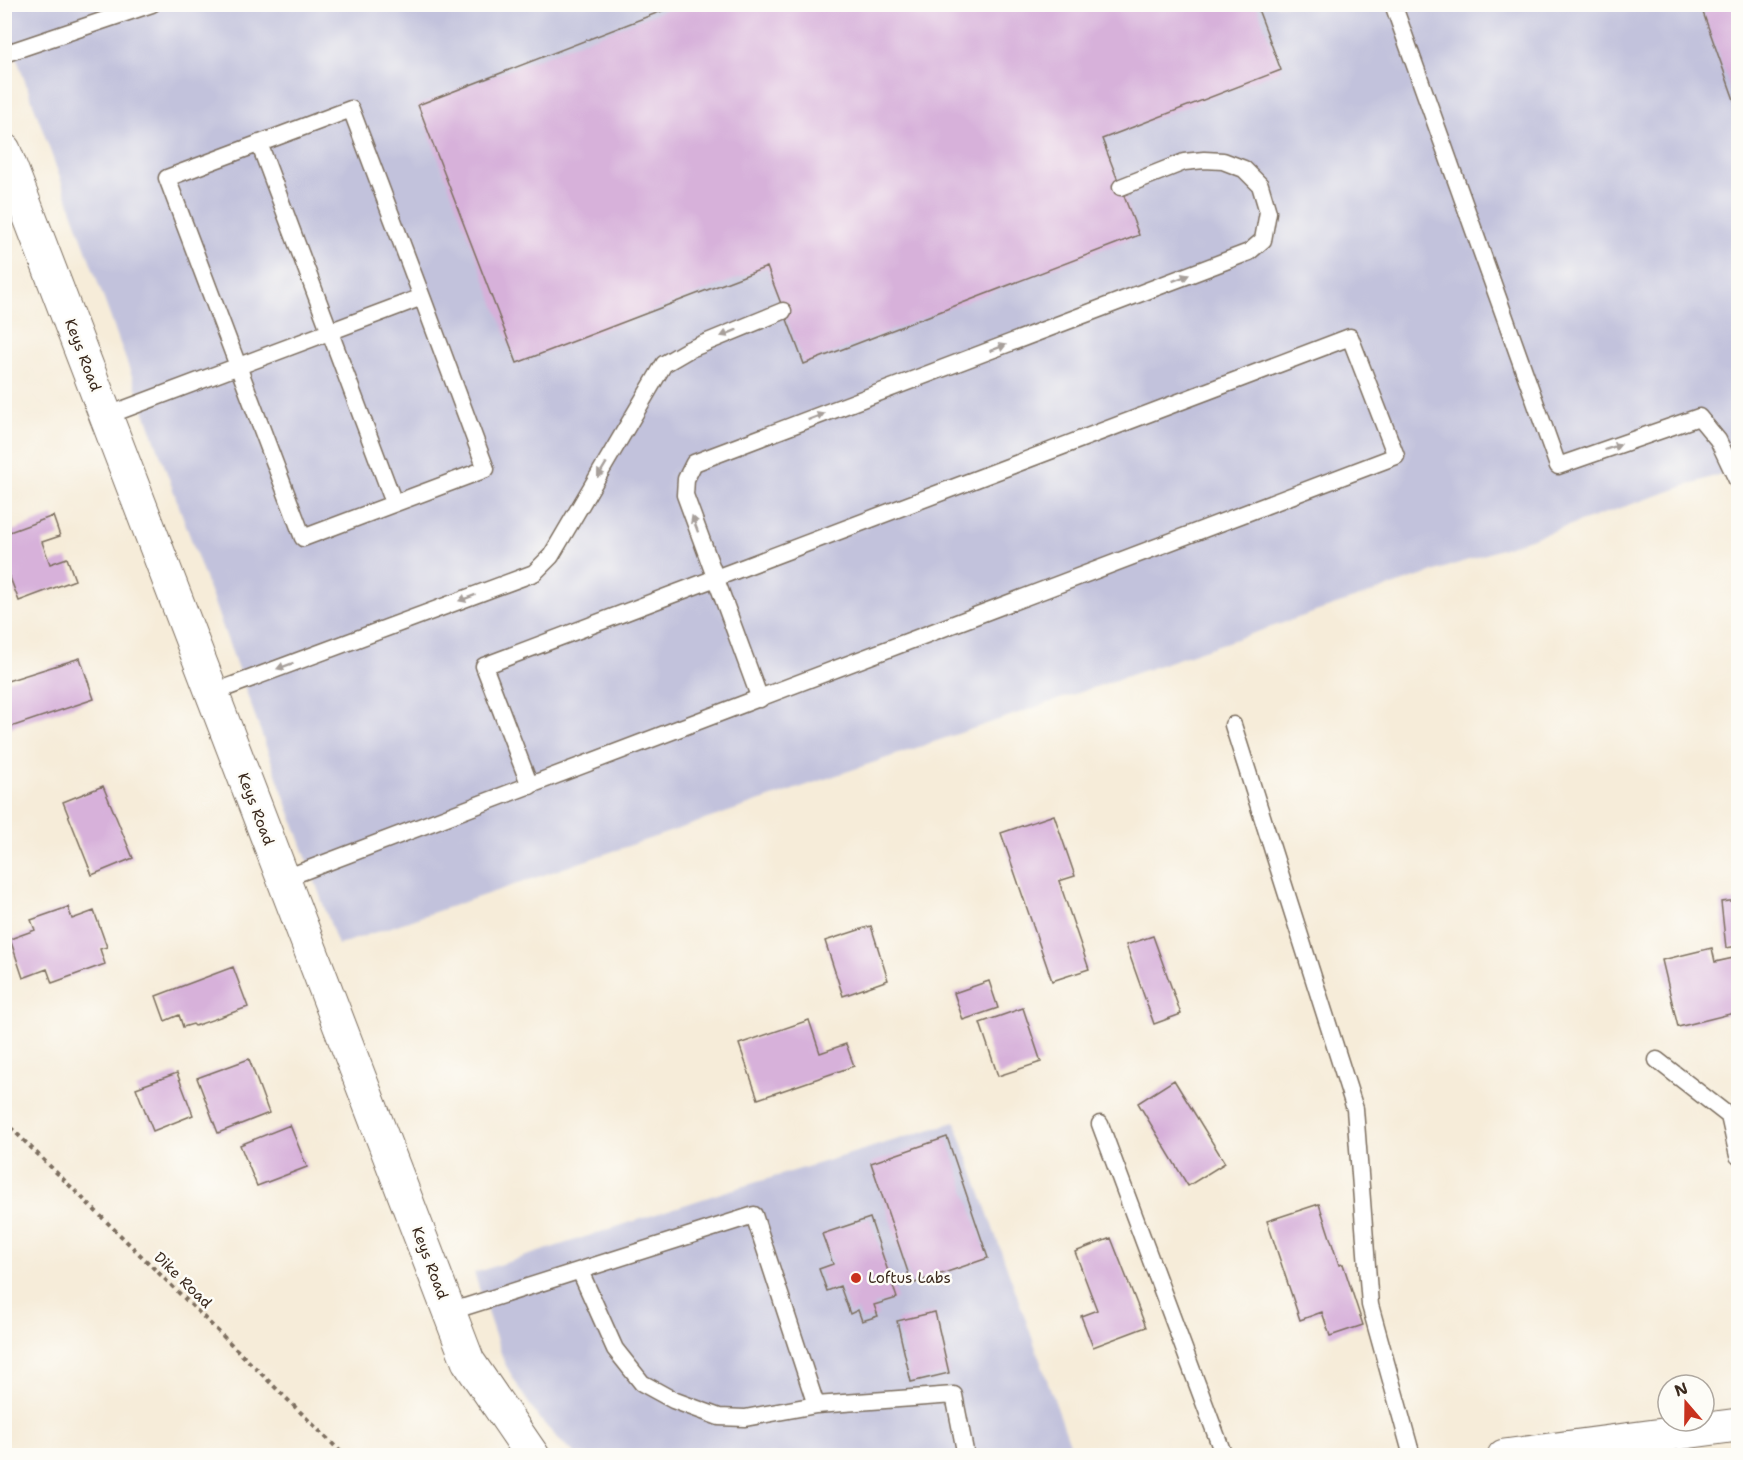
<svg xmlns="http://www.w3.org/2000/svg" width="1743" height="1460" viewBox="0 0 1743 1460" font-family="'Shantell Sans',sans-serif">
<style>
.industrial{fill:#c2c2dc}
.building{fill:#d7b1da}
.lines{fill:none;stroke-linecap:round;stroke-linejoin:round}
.lane-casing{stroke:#7c6e5f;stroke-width:19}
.street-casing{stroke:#7c6e5f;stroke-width:35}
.path{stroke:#7c6e5f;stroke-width:4;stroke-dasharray:4.5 4.5;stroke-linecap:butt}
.lane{stroke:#fff;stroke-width:16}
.street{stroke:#fff;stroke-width:33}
.oneway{fill:#a79f9a}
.poi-dot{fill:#c8321e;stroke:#fdfcf7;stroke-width:2}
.labels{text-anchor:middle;stroke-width:5;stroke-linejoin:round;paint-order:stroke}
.street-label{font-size:15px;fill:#3b2a1e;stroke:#fdfcf7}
.poi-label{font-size:15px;fill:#3b2a1e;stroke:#fdfcf7;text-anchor:start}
</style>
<rect width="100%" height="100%" fill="#fdfcf7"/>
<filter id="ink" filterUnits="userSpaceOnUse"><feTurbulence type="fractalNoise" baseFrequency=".0167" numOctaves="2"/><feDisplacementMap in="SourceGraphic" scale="12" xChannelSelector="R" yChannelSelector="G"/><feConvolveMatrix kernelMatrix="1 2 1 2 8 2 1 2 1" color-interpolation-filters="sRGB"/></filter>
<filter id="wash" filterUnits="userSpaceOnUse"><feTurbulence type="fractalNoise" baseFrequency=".008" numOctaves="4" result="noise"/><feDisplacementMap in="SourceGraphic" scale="24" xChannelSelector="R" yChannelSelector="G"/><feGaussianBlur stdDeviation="1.35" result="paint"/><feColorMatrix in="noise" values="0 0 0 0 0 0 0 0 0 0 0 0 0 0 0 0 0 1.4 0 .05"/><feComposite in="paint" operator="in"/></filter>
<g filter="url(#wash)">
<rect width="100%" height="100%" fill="#f6ecd9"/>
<!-- industrial -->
<path class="industrial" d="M5 4 1738 5V468L338 945 5 26Z
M955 1122 1074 1455H577L560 1441 538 1417 520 1390 504 1362 474 1273 724 1192Z"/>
<g id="blocks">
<!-- building -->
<path class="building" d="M680 4H1256L1281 70 1102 139 1139 235 804 364 767 267 517 363 418 105Z
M1700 4H1738V111Z
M53 516 60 536 42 542 50 564 67 558 75 580 19 601 4 562V534Z
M80 658 94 699 5 729 4 682Z
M103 786 133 858 92 875 63 802Z
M1054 815 1075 876 1059 881 1089 969 1052 981 1001 833Z
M1738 900V946L1726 948 1721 902Z
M68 907 72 919 94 911 107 947 100 949 105 964 52 983 47 969 23 978 10 939 35 930 31 920Z
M871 926 888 980 843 996 825 941Z
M1153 936 1181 1014 1154 1024 1126 945Z
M1712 948 1715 962 1738 957V1012L1678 1027 1662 960Z
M233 967 248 1007 195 1026 193 1024 183 1027 179 1015 165 1021 156 996Z
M989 981 998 1008 963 1020 954 993Z
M1023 1008 1041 1062 998 1076 980 1023Z
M809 1020 820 1053 846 1044 854 1066 758 1099 739 1044Z
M249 1059 269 1113 218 1133 197 1078Z
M177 1073 193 1115 153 1131 136 1088Z
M1174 1080 1225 1163 1188 1186 1138 1103Z
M290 1125 307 1167 257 1186 240 1145Z
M947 1137 988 1258 912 1284 871 1163Z
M1319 1204 1339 1265 1343 1264 1363 1325 1330 1336 1322 1312 1300 1320 1267 1221Z
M870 1218 897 1298 874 1305 878 1316 862 1321 858 1310 850 1314 840 1286 827 1291 819 1269 833 1264 822 1234Z
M1111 1238 1146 1327 1093 1347 1081 1316 1097 1310 1075 1252Z
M935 1312 949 1373 911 1382 897 1321Z"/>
</g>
</g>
<g filter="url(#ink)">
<use href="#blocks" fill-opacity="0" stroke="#7c6e5f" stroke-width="1.5"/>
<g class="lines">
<!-- lane casing -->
<g class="lane-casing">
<path id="lane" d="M1393 4 1558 466 1699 417 1718 440 1738 482
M4 54 152 4
M259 143 394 503
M106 416 422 297 351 109 167 178 303 538 486 469 422 297
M212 693 534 573 551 556 664 364 688 350 783 311
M760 699 685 495 686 479 694 463 1249 252 1263 240 1268 212 1260 185 1244 169 1223 161 1204 160 1184 162 1121 187
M1233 725 1355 1109 1370 1305 1412 1456
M283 879C654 739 1025 598 1396 456L1350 337 484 666 530 786
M1657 1060 1729 1116 1738 1156
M1100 1124 1224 1456
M580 1271 615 1349 642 1383 673 1400 719 1417 745 1418 816 1405
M449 1312 754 1215 816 1405 954 1395 966 1456"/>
</g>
<!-- street casing -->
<g class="street-casing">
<path id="street" d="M4 150 468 1361 533 1456
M1504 1456 1738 1425"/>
</g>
<!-- path -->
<path class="path" d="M4 1121 345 1456"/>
<!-- lane -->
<use href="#lane" class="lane"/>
<!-- street -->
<use href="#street" class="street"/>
</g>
<!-- one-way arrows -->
<defs><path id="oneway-solid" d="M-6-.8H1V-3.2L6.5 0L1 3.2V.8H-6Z" transform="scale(1.5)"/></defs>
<g class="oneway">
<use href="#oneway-solid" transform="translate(1181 278) rotate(-21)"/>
<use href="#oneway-solid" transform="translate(729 333) rotate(158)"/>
<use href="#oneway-solid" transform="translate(998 348) rotate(-21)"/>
<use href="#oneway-solid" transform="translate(816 417) rotate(-21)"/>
<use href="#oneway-solid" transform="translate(1613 447) rotate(-19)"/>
<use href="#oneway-solid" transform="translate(602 470) rotate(121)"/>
<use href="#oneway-solid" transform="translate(695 524) rotate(-110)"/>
<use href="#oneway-solid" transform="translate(467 598) rotate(160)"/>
<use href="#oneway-solid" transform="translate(285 666) rotate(160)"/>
</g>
</g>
<!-- markers -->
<circle class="poi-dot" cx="856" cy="1278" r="6"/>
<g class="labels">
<!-- street labels -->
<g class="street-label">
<text transform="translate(83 355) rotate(69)" y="5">Keys Road</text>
<text transform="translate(256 809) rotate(69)" y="5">Keys Road</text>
<text transform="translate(430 1263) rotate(69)" y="5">Keys Road</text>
<text transform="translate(183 1280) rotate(44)" y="5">Dike Road</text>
</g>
<!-- poi labels -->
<g class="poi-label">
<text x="868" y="1283">Loftus Labs</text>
</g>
</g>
<!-- margin -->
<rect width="1743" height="1460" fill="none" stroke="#fdfcf7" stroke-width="24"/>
<!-- north arrow -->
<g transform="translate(1686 1403) rotate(340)"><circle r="28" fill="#fdfcf7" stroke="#afa8a0" stroke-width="1.5"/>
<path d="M0-4.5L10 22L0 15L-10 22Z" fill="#c8321e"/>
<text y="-9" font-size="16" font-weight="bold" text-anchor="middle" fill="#3b2a1e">N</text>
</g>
</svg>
